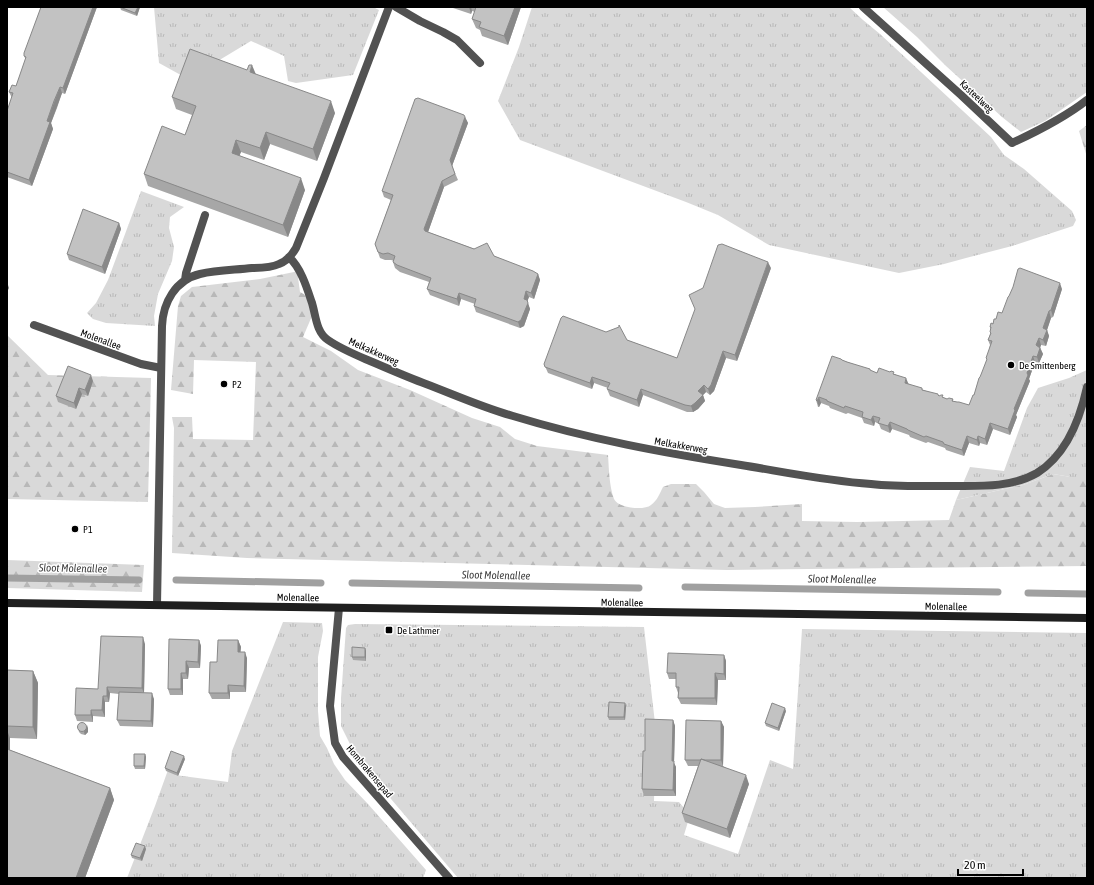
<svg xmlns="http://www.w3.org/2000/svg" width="1094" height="885" viewBox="0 0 1094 885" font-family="'Asap Condensed',sans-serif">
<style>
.grass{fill:url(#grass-tufts)}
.forest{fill:url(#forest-firs)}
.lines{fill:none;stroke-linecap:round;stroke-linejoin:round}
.stream{stroke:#a0a0a0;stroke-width:7}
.lane{stroke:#525252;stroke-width:8}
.street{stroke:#525252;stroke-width:8}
.secondary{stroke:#1f1f1f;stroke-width:8}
.wall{fill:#a7a7a7}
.shaded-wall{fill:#888}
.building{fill:#c2c2c2;stroke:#888}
.poi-dot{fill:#000;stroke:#fff;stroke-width:1.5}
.labels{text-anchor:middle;stroke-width:3;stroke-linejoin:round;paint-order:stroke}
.street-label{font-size:10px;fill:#000;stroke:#fff}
.poi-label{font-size:10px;fill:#000;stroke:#fff;text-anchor:start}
.water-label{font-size:11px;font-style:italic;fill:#414141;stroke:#fff}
</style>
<defs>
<pattern id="grass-tufts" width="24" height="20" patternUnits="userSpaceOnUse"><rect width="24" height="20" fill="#d9d9d9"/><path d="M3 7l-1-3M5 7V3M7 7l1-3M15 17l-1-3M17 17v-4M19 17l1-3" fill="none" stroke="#b8b8b8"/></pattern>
<pattern id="forest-firs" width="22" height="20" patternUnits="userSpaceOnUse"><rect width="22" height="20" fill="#d9d9d9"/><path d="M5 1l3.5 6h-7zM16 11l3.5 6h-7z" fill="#b8b8b8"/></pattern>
</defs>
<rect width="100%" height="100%" fill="#fff"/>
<!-- grass -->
<path class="grass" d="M154 7H373L379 10 353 75 296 83 288 81 284 56 251 41 188 79 159 63Z
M532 7H849L863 20 880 34 991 137 1004 155 1024 169 1072 211 1076 220 1073 226 1012 246 966 258 944 264 899 273 769 245 718 215 686 202 520 140 498 101 519 47Z
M883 7H1087V92L1045 121 1021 132 1002 117 946 66 917 37Z
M141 191 184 207 170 217 169 228 174 247 172 261 158 294 154 316 155 326 106 323 93 319 87 313 96 303 108 280Z
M1087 370V477H1071L1053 474 1023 485 956 500 970 467 1004 471 1027 408 1038 388 1069 378Z
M283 622 322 623 323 631 318 657V711L320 736 327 748 334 764 345 780 368 804 426 870 423 878H127L155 806 168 770 175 771V775L228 782 232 751Z
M355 624 644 627 656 732 654 801 679 802 690 815 684 835 738 854 770 760 793 769 802 629 1087 633V878H458L369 773 352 748 341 726V698L346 628 348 625Z"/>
<!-- forest -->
<path class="forest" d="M1087 125V157L1079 131Z
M297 270 300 292 316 301 315 309 303 337 331 351 358 370 410 390 472 418 500 427 515 439 537 446 608 455C609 469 609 485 614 499 618 508 644 511 651 505 657 501 660 493 663 487L671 484H696L704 492 714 504 725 508 755 507 802 504V521L857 522 949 520 956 500 1023 485 1053 474 1071 477H1087V566L727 570 247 558 172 553 174 428 172 417H192L193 439 253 440 256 362 194 360 193 394 171 390 178 306 181 296 192 287 260 279 294 272Z
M7 335 48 375 151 378 148 502 7 499Z
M7 560 144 565 142 592 7 588Z"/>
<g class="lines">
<!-- stream -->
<path class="stream" d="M7 578 139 580
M176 580 321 583
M352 583 639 588
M685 587 998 592
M1028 593 1087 594"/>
<!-- lane -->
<path class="lane" d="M34 325 141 364 161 368"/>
<!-- street -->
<path class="street" d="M396 7 420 21 443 32 457 40 480 63
M863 7 961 95 1012 143C1038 131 1064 118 1087 100
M289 257C301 268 307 288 312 303 316 316 316 332 328 340 341 349 356 355 370 361 389 369 407 377 426 384 455 395 484 408 513 416 588 439 665 453 741 465 784 472 827 481 871 484 897 487 923 486 950 486 978 486 1011 488 1037 473 1066 455 1080 419 1087 387
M185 280 186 273 205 215
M157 605 162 326C163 303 175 280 200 274 217 270 235 270 252 268 261 268 271 268 279 264 287 261 292 255 296 248L324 178 389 7
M339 608 330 706 335 743 343 757 449 878"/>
<!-- secondary -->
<path class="secondary" d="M7 603 1087 618"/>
</g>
<!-- wall -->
<path class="wall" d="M41 7H97L65 94 62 93 57 108 51 123 53 129 32 186 7 177V111L12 98 9 92 16 86 26 60 24 56Z
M120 7H140L137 16 121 10Z
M450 7H521L508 45 482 36 480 30 476 28 472 19 475 12 472 11 471 14Z
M255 74 335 113 317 161 270 144 264 160 241 152 239 155 305 190 288 237 148 186 144 174 185 135 192 115 176 109 172 97Z
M465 117 468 123 452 166 458 180 444 187 428 232 494 256 538 274 540 280 534 299 529 297 527 301 530 309 524 326 520 328 476 312 474 306 475 304 461 299 459 306 430 295 427 289 429 282 400 272 395 268 393 262 394 261 391 260H385L380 258 375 244 391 200 384 197 382 191Z
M119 223 121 229 105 274 69 260 67 254Z
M771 268 737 361 726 358 714 391 710 395 706 392 703 395 705 401 698 409 693 412H687L643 395 639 407 610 396 607 389 608 388 594 383 592 389 548 373 544 364 627 340 677 358Z
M1062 289 1053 317 1051 318 1047 330 1049 336 1046 346 1041 345 1040 347 1043 354 1039 363 1035 362 1029 379 1030 381 1016 415 1017 417 1010 435 993 429 987 445 980 443 979 446 969 443 964 456 946 450 945 448 928 442 926 443 910 437 909 435 892 429 890 433 881 429 879 424 875 422 874 426 864 423 862 418 848 413 846 414 830 408 829 406 821 403 819 407H818L816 400 842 360 877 373 895 374 908 384 947 399H953V401L969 405 974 395 987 360 990 345 988 340 990 334V332L991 329 990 327 996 319 1002 313Z
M93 381 88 396 82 394 76 409 58 402 56 396Z
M199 640 201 646 200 668H189L188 679H183V695H170L168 689Z
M238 640 241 647 240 652 247 658 246 692H230V699H212L209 693 217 662Z
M145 644 144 693 154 699 153 727 120 726 117 720 119 694 110 693 109 702H105V717L93 716V722L77 721 75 715 98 689Z
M365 648 366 651V661L353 660 352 657Z
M724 655 726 661V680H718L717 705 681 704 678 698V693L676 687V679H669L667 673Z
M7 670 33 671 38 683 37 739 10 738V750L110 788 114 800 85 878H7Z
M626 706 625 720H609L608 717Z
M786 711 779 731 766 726 765 723Z
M673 720 675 726 674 763 676 767V796H644L642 789 645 751Z
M721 721 724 727 723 766 749 784 730 838 685 822 682 813 698 766H688L685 760Z
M78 728H88V732L85 735 81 734 79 732Z
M145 754 146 757 145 769H135L134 766Z
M185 759 178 776 166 771 165 768Z
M146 849 142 861 132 858 131 855Z"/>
<!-- shaded-wall -->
<path class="shaded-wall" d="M93 7H97L65 94 63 88Z
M138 7H140L137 16 135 13Z
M469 7H471L472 11 471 14Z
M515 7H521L508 45 504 36Z
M252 65 257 77 250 72Z
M60 87 62 93 51 123 53 129 32 186 29 180 47 121Z
M331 101 335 113 317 161 313 149Z
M465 117 468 123 452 166 450 160Z
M266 132 270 144 264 160 260 148Z
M236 140 241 152 236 165 232 153Z
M301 178 305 190 288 237 283 225Z
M442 181 444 187 427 235 424 229Z
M119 223 121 229 105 274 102 267Z
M768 262 771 268 737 361 735 355Z
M538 274 540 280 534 299 531 293Z
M1060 283 1062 289 1053 317 1051 310Z
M8 285 9 288 7 292V287Z
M526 291 529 297 526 305 524 299Z
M459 293 461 299 459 306 457 299Z
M528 303 530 309 524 326 520 328 518 322Z
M1049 311 1051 318 1047 330 1049 336 1046 346 1043 340V328Z
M1039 338 1041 345 1039 352 1036 345Z
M1040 348 1043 354 1039 363 1037 357Z
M723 351 726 358 714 391 710 395 708 389Z
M1033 356 1035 362 1029 379 1030 381 1016 415 1017 417 1010 435 1008 429 1014 409Z
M91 375 93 381 88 396 85 390Z
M592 377 594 383 592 389 590 383Z
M906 378 909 385 905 383Z
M704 385 706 392 703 395 705 401 698 409 693 412 691 406 698 391Z
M79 388 82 394 76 409 74 403Z
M641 389 643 395 639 407 637 400Z
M819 397 821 403 819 407 817 401Z
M873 416 875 422 874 426 871 420Z
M890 422 892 429 890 433 888 426Z
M990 423 993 429 987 445 985 439Z
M967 436 969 443 964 456 962 450Z
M978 436 980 443 979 446 977 440Z
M143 637 145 644 144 694 142 688Z
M199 640 201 646 200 668 198 662Z
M238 640 241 647 240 658 238 652Z
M365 648 366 651V661L365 657Z
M245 652 247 658 246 692 244 686Z
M724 655 726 661V680L724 674Z
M186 661 189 668 188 679 186 673Z
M33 671 38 683 37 739 33 727Z
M181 673 183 679V695L181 689Z
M715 673 718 680 717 705 715 698Z
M228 685 230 692V699L228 693Z
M107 687 110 693 109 702 107 696Z
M152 693 154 699 153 727 151 721Z
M103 696 105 702V717L102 710Z
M625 703 626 706 625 720 624 717Z
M785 708 786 711 779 731 778 728Z
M91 710 93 716V722L91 715Z
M673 720 675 726 674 763 676 767V796L673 790 672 761Z
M721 721 724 727 723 766 721 760Z
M87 725 88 728V732L85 735 84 732Z
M7 730 10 738V761L7 754Z
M145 754 146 757 145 769 144 766Z
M184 756 185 759 178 776 177 773Z
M746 775 749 784 730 838 727 829Z
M110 788 114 800 85 878H76Z
M145 846 146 849 142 861 140 858Z"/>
<!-- building -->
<path class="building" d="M41 7H93L63 88 60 87 54 101 47 121 50 122 29 180 7 172V111L13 93 9 92 12 85 16 86 26 57 24 56V53Z
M120 7H138L135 13Z
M476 7H515L504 36 479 27 481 22 472 19Z
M190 49 247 70 249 65H252L250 72 331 101 313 149 266 132 260 148 236 140 232 153 301 178 283 225 144 174 162 126 185 135 196 106 172 97Z
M418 98 464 115 465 117 450 160 455 174 442 181 424 229 425 231 474 249 487 243 494 256 533 271 538 274 531 293 526 291 524 299 527 300 528 303 521 320 518 322 474 306 476 299 459 293 457 299 427 289 431 278 397 265 393 262 395 256 388 253 383 254 378 252 375 244 393 195 382 191 415 99Z
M83 209 119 223 102 267 67 254Z
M722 244 768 262 735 355 723 351 711 385 708 389 704 385 698 391 703 395 695 403 691 406 685 405 641 389 637 400 607 389 610 383 592 377 590 383 545 367 544 364 561 318 563 316 606 332 619 327V325L627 340 677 358 695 309 689 295 703 288 718 245Z
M1020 268 1060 283 1051 310 1049 311 1043 328 1047 330 1043 340 1039 338 1036 345 1040 348 1037 357 1033 356 1027 373 1028 375 1014 409 1015 410 1008 429 990 423 985 439 978 436 977 440 967 436 962 450 944 444 943 442 926 436 924 437 908 430 907 429 890 422 888 426 878 423 880 418 873 416 871 420 862 417 863 412 845 406 844 408 827 401V400L819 397 817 401 816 400 832 356 841 359 842 360 847 362 870 369V370L877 373 879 368 890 372 891 371 894 372 893 374 906 378 905 383 922 388V390L938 394V395L939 396 941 395H943L942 397 947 399 949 398 953 399 952 401 957 402H959L969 405 973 395H974L979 378 980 377 982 372 987 359 986 358 992 341 988 340 991 333 990 332 991 327H990L991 323 993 324 994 319H996L998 312 1002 313 1008 297 1009 296 1013 287 1018 269Z
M68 366 91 375 85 390 79 388 74 403 56 396Z
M101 636 143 637 142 688 107 687V696H103L102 710H91V715H75L76 688 98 689Z
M169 639 199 640 198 662 186 661V673H181V689H168Z
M218 640H238V652H245L244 686 228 685V693H209L210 662H217Z
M352 647 365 648V657H352Z
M668 653 724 655V674L715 673V698H678L679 687H676V673H667Z
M7 670 33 671V727L7 726Z
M119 692 152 693 151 721 117 720Z
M609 702 625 703 624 717H608Z
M772 703 785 708 778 728 765 723Z
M645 719 673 720 672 761H674L673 790 642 789 643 751H645Z
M686 720 721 721V760H705L701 759V760H685Z
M77.5 727a4.5 4.5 0 1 1 9 0a4.5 4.5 0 1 1-9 0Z
M7 749 110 788 76 878H7Z
M171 751 184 756 177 773 165 768Z
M134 754H145L144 766H134Z
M701 759 746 775 727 829 682 813Z
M136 843 145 846 140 858 131 855Z"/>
<!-- markers -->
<g class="poi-dot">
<circle cx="1011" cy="365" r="4"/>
<circle cx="224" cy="384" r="4"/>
<circle cx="75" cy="529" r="4"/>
<rect x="385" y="626" width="8" height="8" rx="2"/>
</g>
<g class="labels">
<!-- street labels -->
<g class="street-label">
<text transform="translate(977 96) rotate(43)" y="4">Kasteelweg</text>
<text transform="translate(101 339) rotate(20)" y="4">Molenallee</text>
<text transform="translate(374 351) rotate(24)" y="4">Melkakkerweg</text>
<text transform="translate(681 445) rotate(10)" y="4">Melkakkerweg</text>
<text transform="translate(298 597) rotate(1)" y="4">Molenallee</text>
<text transform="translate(622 602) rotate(1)" y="4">Molenallee</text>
<text transform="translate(946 606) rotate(1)" y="4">Molenallee</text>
<text transform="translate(370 771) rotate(50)" y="4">Hombrakensepad</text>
</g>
<!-- poi labels -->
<g class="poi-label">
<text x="1019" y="369">De Smittenberg</text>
<text x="232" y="388">P2</text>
<text x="83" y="533">P1</text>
<text x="397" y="634">De Lathmer</text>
</g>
<!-- water labels -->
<g class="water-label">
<text transform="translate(73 568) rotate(1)" y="4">Sloot Molenallee</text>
<text transform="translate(496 575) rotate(1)" y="4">Sloot Molenallee</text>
<text transform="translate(842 579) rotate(1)" y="4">Sloot Molenallee</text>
</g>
</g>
<!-- border -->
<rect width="1094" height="885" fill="none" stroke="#000000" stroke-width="16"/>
<!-- scale -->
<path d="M958 869v6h65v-6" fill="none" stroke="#000000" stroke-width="2"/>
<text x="964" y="869" font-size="12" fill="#000000" stroke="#ffffff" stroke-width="3" paint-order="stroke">20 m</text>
</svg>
